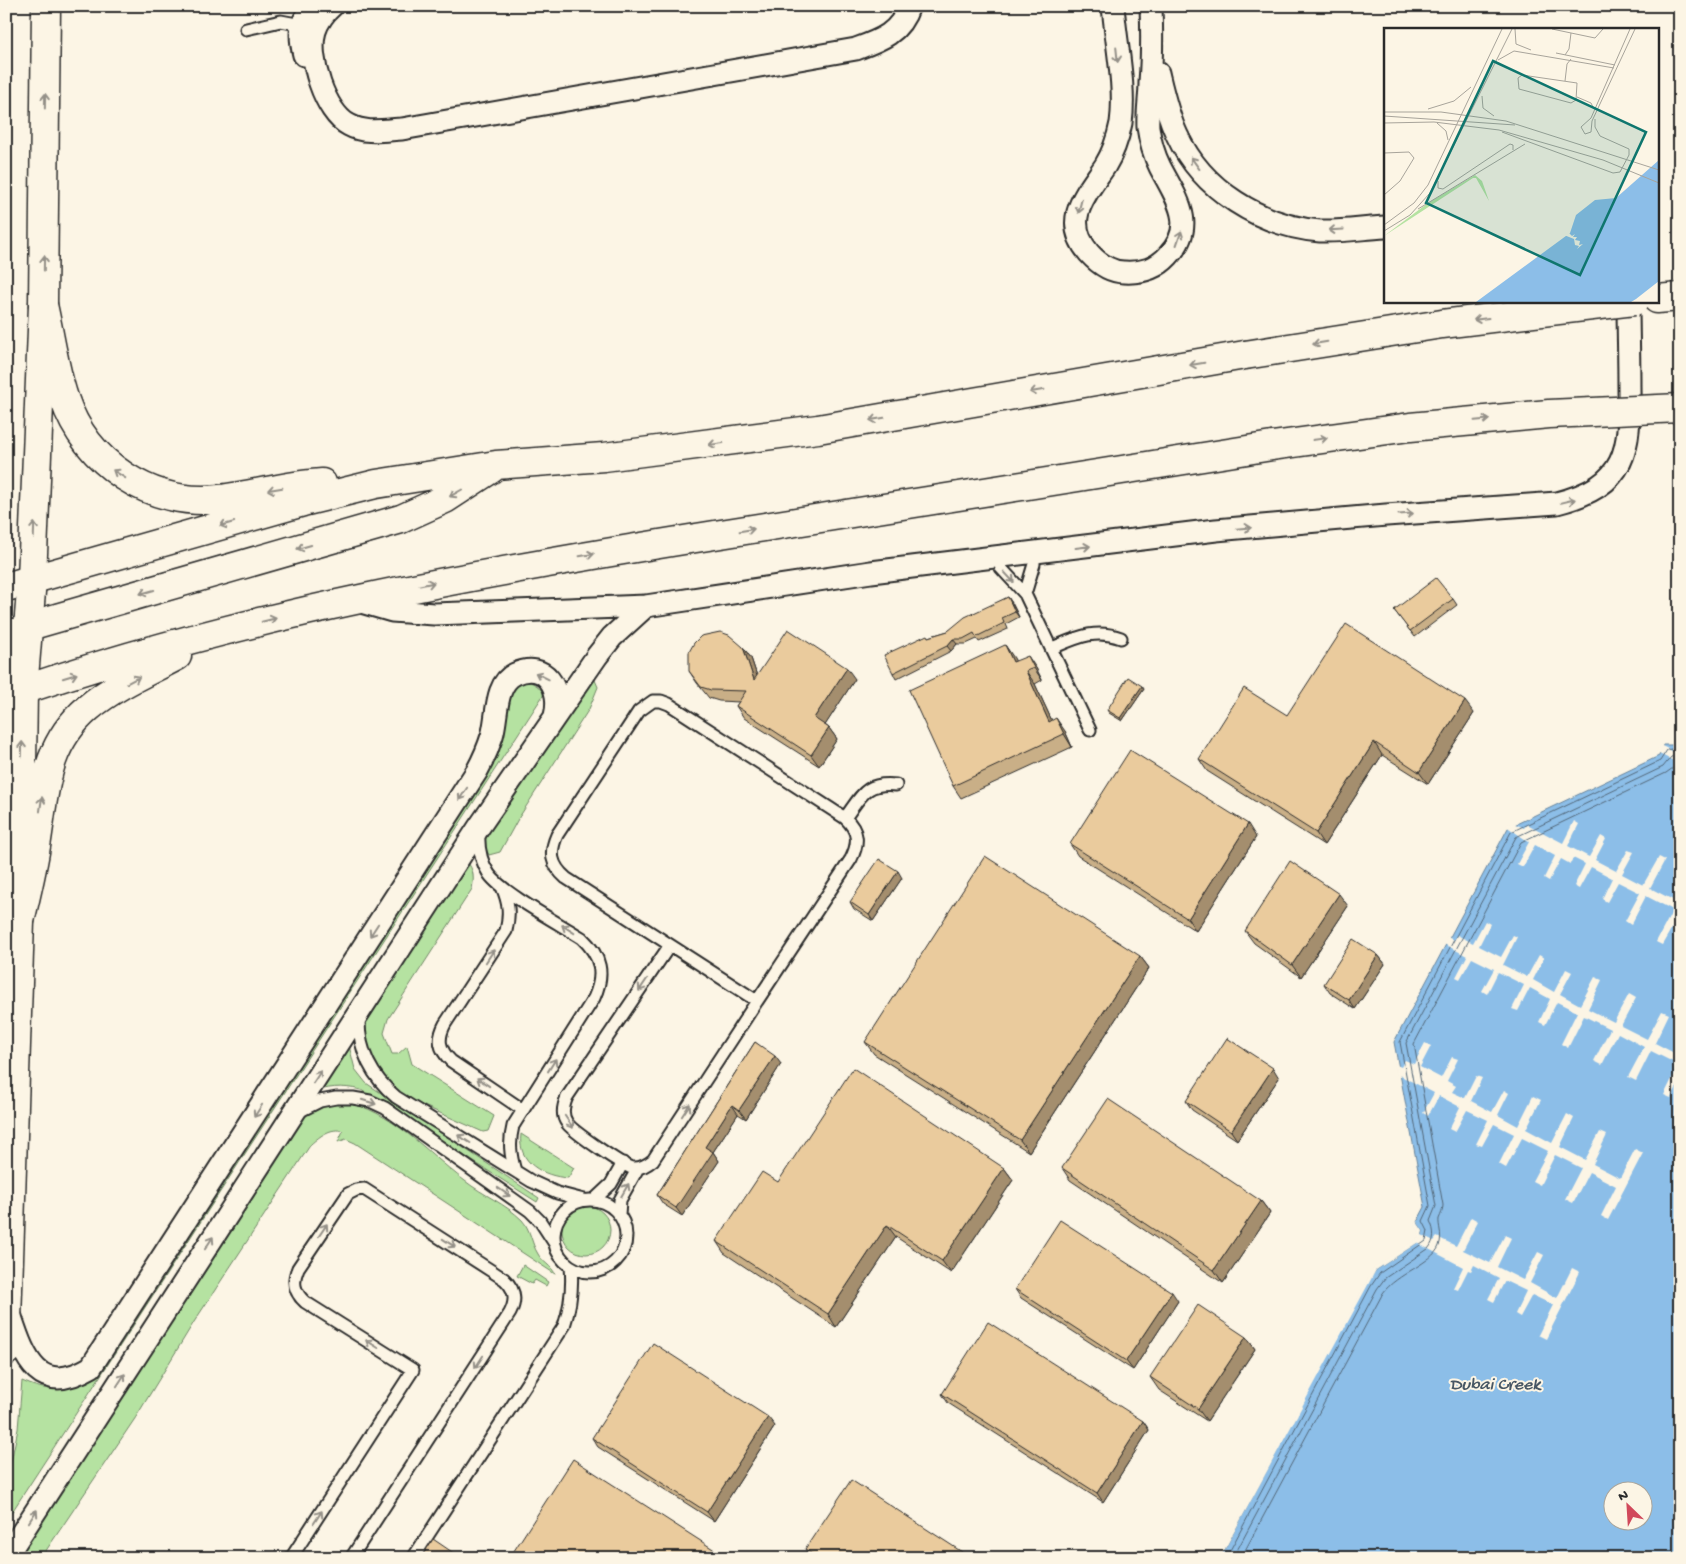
<svg xmlns="http://www.w3.org/2000/svg" width="1686" height="1564" viewBox="0 0 1686 1564" font-family="'Gochi Hand',sans-serif">
<style>
.green{fill:#b5e2a1;stroke:#708666}
.water{fill:#8cbee8;stroke:#65839c;fill-rule:evenodd}
.pier{fill:#fcf5e5}
.lines{fill:none;stroke-linecap:round;stroke-linejoin:round}
.shore{stroke:#526677;stroke-width:1}
.service-casing{stroke:#2b2b2b;stroke-width:15}
.minor-casing{stroke:#2b2b2b;stroke-width:25}
.secondary-casing{stroke:#2b2b2b;stroke-width:31}
.primary-casing{stroke:#2b2b2b;stroke-width:31}
.service{stroke:#fcf5e5;stroke-width:11}
.minor{stroke:#fcf5e5;stroke-width:21}
.secondary{stroke:#fcf5e5;stroke-width:28}
.primary{stroke:#fcf5e5;stroke-width:28}
.primary-bridge-casing{stroke:#2b2b2b;stroke-width:31;stroke-linecap:butt}
.primary-bridge{stroke:#fcf5e5;stroke-width:28}
.wall{fill:#c9af87;stroke:#2b2b2b}
.shaded-wall{fill:#a48e6e;stroke:#2b2b2b}
.building{fill:#eacb9d;stroke:#2b2b2b}
.oneway{stroke:#949088}
.labels{text-anchor:middle;stroke-width:4;stroke-linejoin:round;paint-order:stroke}
.water-label{font-size:18px;font-style:italic;fill:#485764;stroke:#fcf5e5}
.inset-road{fill:none;stroke:#a8a49b;stroke-width:1}
.view{fill:#0f766e;fill-opacity:0.15;stroke:#0f766e;stroke-width:2.5}
.inset-edge{fill:none;stroke:#2b2b2b;stroke-width:2.5}
</style>
<rect width="100%" height="100%" fill="#fcf5e5"/>
<filter id="ink" filterUnits="userSpaceOnUse"><feTurbulence type="fractalNoise" baseFrequency=".02" numOctaves="2"/><feDisplacementMap in="SourceGraphic" scale="10" xChannelSelector="R" yChannelSelector="G"/><feConvolveMatrix kernelMatrix="1 2 1 2 8 2 1 2 1" color-interpolation-filters="sRGB"/></filter>
<g filter="url(#ink)">
<!-- green -->
<path class="green" d="M583 674 595 680 598 687 589 709 518 819 500 852 489 855 482 841Z
M521 680C532 682 538 684 544 694L6 1521V1485L18 1429 22 1381C47 1392 63 1392 87 1379L480 771 503 696Z
M462 856C473 867 475 874 472 889L388 1019 384 1033 392 1054H398L407 1046 412 1064 494 1116 488 1131 483 1132 415 1102 386 1083 367 1054 363 1021Z
M347 1038 355 1069 366 1083 539 1198 537 1202 361 1090C341 1085 328 1087 309 1093Z
M342 1101C392 1110 426 1152 465 1181 483 1195 506 1204 522 1220 531 1230 531 1243 538 1254 542 1262 552 1266 555 1274L355 1143 346 1139 338 1142 343 1131C331 1127 320 1136 311 1144L194 1322 136 1417 41 1558H10L302 1114 319 1106Z
M521 1134 574 1168 568 1178C543 1176 517 1163 521 1134Z
M562 1230a24 24 0 1 1 48 0a24 24 0 1 1-48 0Z
M523 1265 548 1282 546 1286 535 1280 532 1284 517 1276Z"/>
<!-- water -->
<path class="water" d="M1680 741V1558H1220L1367 1283 1376 1270 1421 1240 1423 1231 1417 1222 1425 1207 1394 1042 1508 828 1659 756 1663 745H1674ZM1614 1492H1644V1522H1614Z"/>
<!-- pier -->
<path class="pier" d="M1660 745 1680 755V764L1657 753Z
M1574 821 1579 824 1568 846 1589 857 1601 836 1606 839 1595 860 1616 871 1628 850 1634 852 1622 874 1643 885 1659 857 1665 860 1650 888 1677 902 1680 898V914L1662 945 1656 942 1673 910 1646 896 1631 925 1625 921 1640 893 1618 882 1607 902 1602 899 1612 878 1591 867 1579 889 1574 886 1585 864 1573 858 1570 864 1561 859 1549 881 1544 878 1555 856 1535 845 1523 867 1517 864 1529 842 1506 826 1513 823 1524 828 1527 824 1563 843Z
M1485 921 1490 924 1479 946 1501 957 1513 935 1517 937 1503 965 1527 977 1539 955 1544 958 1533 980 1554 992 1566 969 1572 972 1560 994 1580 1005 1595 977 1602 980 1588 1009 1614 1022 1629 994 1636 998 1621 1026 1647 1039 1662 1011 1669 1014 1655 1043 1680 1056V1081L1671 1098 1664 1095 1679 1065 1651 1051 1636 1081 1628 1077 1644 1047 1618 1033 1602 1065 1594 1061 1610 1029 1584 1016 1568 1048 1561 1044 1577 1012 1557 1002 1545 1025 1539 1022 1550 999 1530 988 1518 1011 1512 1009 1524 985 1498 972 1487 994 1482 991 1494 969 1472 958 1460 979 1456 977 1467 956 1444 944 1447 937 1454 940 1457 935 1473 943Z
M1425 1043 1431 1046 1420 1067 1441 1078 1452 1057 1458 1059 1447 1081 1456 1086 1452 1092 1465 1098 1476 1076 1482 1078 1471 1101 1492 1112 1504 1090 1509 1093 1498 1115 1518 1126 1533 1096 1541 1100 1526 1129 1552 1143 1567 1114 1574 1118 1560 1147 1585 1160 1600 1132 1607 1135 1593 1164 1620 1178 1635 1149 1643 1153 1608 1220 1601 1216 1616 1186 1589 1172 1573 1203 1565 1199 1581 1168 1555 1155 1540 1185 1532 1181 1548 1151 1522 1138 1506 1168 1499 1164 1514 1134 1494 1124 1482 1146 1476 1144 1488 1120 1467 1110 1455 1132 1449 1129 1460 1107 1439 1096 1428 1116 1423 1113 1434 1093 1397 1074 1395 1064 1401 1067 1405 1060 1414 1064Z
M1471 1217 1478 1221 1463 1250 1490 1263 1505 1235 1511 1238 1497 1267 1523 1280 1538 1252 1544 1255 1530 1283 1557 1298 1572 1268 1580 1272 1546 1339 1538 1335 1553 1305 1532 1295 1520 1317 1515 1314 1526 1291 1505 1281 1494 1302 1488 1299 1499 1278 1474 1265 1471 1271 1468 1270 1458 1290 1453 1288 1463 1267 1417 1243 1376 1270 1220 1558H1218L1374 1268 1419 1238 1420 1232 1415 1224 1417 1222 1423 1231 1422 1235 1434 1241 1437 1237 1456 1246Z"/>
<g class="lines">
<!-- shore -->
<path class="shore" d="M1226 1558 1371 1286 1380 1273 1426 1241 1428 1231 1423 1221 1430 1206 1400 1042 1511 832 1660 761 1667 750 1680 747
M1233 1558 1377 1289 1385 1278 1428 1249C1435 1241 1435 1231 1430 1221L1436 1206 1406 1043 1516 837 1663 767 1671 757 1680 755
M1241 1558 1383 1293C1396 1274 1433 1263 1439 1246 1443 1235 1438 1226 1439 1219 1441 1214 1443 1211 1443 1205L1414 1044 1521 842 1666 773 1680 763"/>
<!-- service casing -->
<g class="service-casing">
<path id="service" d="M246 29 281 21 302 25
M997 557 1001 568 1025 594 1090 730
M1025 594 1034 564V552
M1052 648C1076 638 1095 628 1121 638
M653 701H661L669 704 845 818C859 831 859 843 851 859L757 1001 566 878C551 865 549 853 557 835L639 711Z
M845 818C862 795 865 782 896 785
M479 833C478 848 481 862 489 874 502 893 560 924 582 938 601 956 605 974 594 998L513 1126C509 1142 510 1154 515 1171
M502 887C509 903 510 914 506 931L445 1024C437 1039 439 1049 451 1061L523 1110
M670 945 567 1097C563 1106 561 1115 567 1123 572 1131 623 1166 632 1168 641 1169 647 1165 653 1160L757 1001
M359 1017C358 1050 371 1076 396 1097L531 1181 557 1193 584 1200
M298 1112 320 1101 336 1098H353L370 1101 385 1108 530 1211 540 1221 555 1244
M594 1200 611 1184 623 1163
M554 1236a36 36 0 1 1 72 0a36 36 0 1 1-72 0Z
M619 1215 620 1200 638 1168
M291 1558 413 1370 305 1302C294 1292 292 1282 298 1268L348 1194 356 1190 364 1189 504 1279C515 1289 517 1299 510 1313L351 1558
M413 1558 564 1326C571 1305 573 1288 571 1267"/>
</g>
<!-- minor casing -->
<g class="minor-casing">
<path id="minor" d="M332 6C325 12 318 22 315 31 307 57 325 113 349 125 365 134 384 130 402 129L856 49C881 40 900 33 909 6
M1113 6C1116 42 1126 88 1121 123 1118 138 1113 153 1105 166 1086 194 1061 220 1089 253 1098 263 1110 272 1124 272 1142 273 1156 269 1168 256 1198 225 1176 198 1160 167 1154 155 1150 141 1148 127 1147 113 1150 97 1150 82 1152 57 1152 32 1151 6
M304 55C299 35 299 21 314 6
M1158 73C1163 94 1168 116 1177 135 1202 190 1261 226 1320 231 1341 232 1364 228 1385 227
M354 600 392 611 434 614 646 606 871 572 1216 530 1386 515 1557 503C1628 485 1630 451 1629 386 1629 357 1628 329 1628 301
M11 1317C25 1360 39 1397 91 1367L477 771C483 760 488 749 492 736 498 717 494 684 515 674 546 660 562 689 555 716
M6 1557 479 827 597 656 612 637 646 606"/>
</g>
<!-- secondary casing -->
<g class="secondary-casing">
<path id="secondary" d="M6 1351 20 921 23 690 32 579 43 305 46 6"/>
</g>
<!-- primary casing -->
<g class="primary-casing">
<path id="primary" d="M1657 299 1680 297
M43 305C50 335 54 368 64 398 86 464 151 507 220 499 254 495 287 485 322 483
M6 587 303 502 376 484 496 465 604 457 818 429 1245 355
M6 639 29 626 401 519 445 499 491 469
M6 696C240 614 484 572 727 533 909 504 1090 475 1272 446
M20 921C26 896 32 871 36 846 45 793 43 747 88 708 114 686 147 672 177 656
M6 970 16 995"/>
</g>
<!-- service -->
<use href="#service" class="service"/>
<!-- minor -->
<use href="#minor" class="minor"/>
<!-- secondary -->
<use href="#secondary" class="secondary"/>
<!-- primary -->
<use href="#primary" class="primary"/>
<!-- primary-bridge casing -->
<g class="primary-bridge-casing">
<path id="primary-bridge" d="M1245 355 1442 324 1634 301
M1272 446 1410 427 1549 414 1680 408"/>
</g>
<!-- primary-bridge -->
<use href="#primary-bridge" class="primary-bridge"/>
</g>
<!-- wall -->
<path class="wall" d="M1008 597 1012 603 1019 617 1006 624 1008 629 979 642 977 639 966 644H957L951 651 896 679 893 673 928 637 948 631Z
M1453 599 1457 605 1415 637 1394 610Z
M1005 645 1015 661 1036 668 1042 680 1035 684 1052 721 1065 731 1072 747 961 798 953 786Z
M743 647 751 658 757 676 855 679 825 725 829 728 837 739 819 766 744 718 736 706 739 702 719 701 709 698 697 683 689 671Z
M1144 689 1122 721 1109 713 1107 710Z
M1474 713 1428 784 1382 755 1324 845 1207 771 1199 759 1287 715Z
M1256 837 1196 931 1078 856 1070 844Z
M902 878 873 921 854 909 850 902Z
M1348 906 1301 977 1254 943 1245 931Z
M1378 955 1385 964 1355 1009 1330 993 1324 984Z
M1140 956 1149 968 1029 1152 874 1054 865 1042Z
M755 1042 781 1064 746 1119 738 1114 713 1152 719 1161 682 1216 663 1204 657 1195Z
M1279 1078 1237 1140 1192 1110 1186 1101Z
M1004 1168 1013 1180 951 1273 896 1237 836 1327 724 1253 716 1241 778 1182Z
M1062 1168 1261 1201 1270 1213 1223 1283 1070 1180Z
M1015 1289 1178 1301 1133 1370 1021 1298Z
M1246 1337 1255 1349 1207 1421 1159 1390 1150 1377Z
M942 1394 1143 1421 1149 1430 1103 1502 948 1403Z
M775 1426 714 1521 598 1447 592 1438Z
M805 1549 964 1556 970 1558H811Z"/>
<!-- shaded-wall -->
<path class="shaded-wall" d="M1008 597 1012 603 1019 617 1015 612Z
M953 639 957 644 951 651 947 646Z
M1005 645 1014 658 1022 675 1013 662Z
M743 647 751 658 762 691 754 680Z
M1028 656 1036 668 1042 680 1034 668Z
M847 668 855 679 822 730 814 718Z
M1026 671 1035 684 1058 734 1049 722Z
M1142 686 1144 689 1122 721 1120 718Z
M1465 701 1474 713 1428 784 1419 772Z
M1056 718 1065 731 1072 747 1064 734Z
M829 728 837 739 819 766 811 755Z
M1374 742 1382 755 1324 845 1316 833Z
M1248 824 1256 837 1196 931 1188 919Z
M898 871 902 878 873 921 869 915Z
M1339 894 1348 906 1301 977 1292 965Z
M1378 955 1385 964 1355 1009 1349 1000Z
M1140 956 1149 968 1029 1152 1020 1140Z
M775 1056 781 1064 746 1119 739 1110Z
M1273 1068 1279 1078 1237 1140 1231 1131Z
M732 1105 738 1114 713 1152 719 1161 682 1216 676 1208 705 1147Z
M1004 1168 1013 1180 951 1273 942 1261Z
M1261 1201 1270 1213 1223 1283 1214 1270Z
M887 1225 896 1237 836 1327 828 1314Z
M1172 1292 1178 1301 1133 1370 1126 1361Z
M1246 1337 1255 1349 1207 1421 1198 1409Z
M768 1417 775 1426 714 1521 707 1512Z
M1143 1421 1149 1430 1103 1502 1097 1493Z
M962 1552 966 1558H958Z
M455 1554 458 1558H453Z"/>
<!-- building -->
<path class="building" d="M1436 578 1453 599 1410 631 1394 610Z
M1008 597 1015 612 1002 618 1004 623 976 637 974 633 963 639H953L947 646 893 673 884 655 927 635 928 637 948 631 965 617Z
M1346 624 1465 701 1419 772 1374 742 1316 833 1199 759 1244 688 1287 715Z
M788 629 847 668 814 718 829 728 811 755 736 706 746 691 711 690 701 687 689 671V652L694 643 701 636 720 632 729 635 743 647 754 680Z
M1005 645 1013 662 1028 656 1034 668 1026 671 1049 722 1056 718 1064 734 953 786 909 690Z
M1128 677 1142 686 1120 718 1107 710Z
M1130 750 1248 824 1188 919 1070 844Z
M985 856 1140 956 1020 1140 865 1042Z
M879 859 898 871 869 915 850 902Z
M1290 861 1339 894 1292 965 1245 931Z
M1353 939 1378 955 1349 1000 1324 984Z
M1227 1038 1273 1068 1231 1131 1186 1101Z
M755 1042 775 1056 739 1110 732 1105 705 1147 713 1152 676 1208 657 1195Z
M853 1068 1004 1168 942 1261 887 1225 828 1314 716 1241 762 1172 778 1182Z
M1108 1099 1261 1201 1214 1270 1062 1168Z
M1060 1220 1172 1292 1126 1361 1015 1289Z
M1198 1305 1246 1337 1198 1409 1150 1377Z
M988 1322 1143 1421 1097 1493 942 1394Z
M653 1343 768 1417 707 1512 592 1438Z
M573 1459 724 1556 723 1558H518L512 1554Z
M851 1480 962 1552 958 1558H818L805 1549Z
M433 1539 455 1554 453 1558H421Z
M965 1555 970 1558H963Z"/>
<!-- one-way arrows -->
<defs><path id="oneway-shaft" d="M-6 0H5M1.5-3L5.5 0L1.5 3" fill="none" stroke-width="1.6" stroke-linecap="round" stroke-linejoin="round" transform="scale(1.25)"/></defs>
<g class="oneway">
<use href="#oneway-shaft" transform="translate(1117 55) rotate(84)"/>
<use href="#oneway-shaft" transform="translate(45 101) rotate(-89)"/>
<use href="#oneway-shaft" transform="translate(1195 163) rotate(-126)"/>
<use href="#oneway-shaft" transform="translate(1080 206) rotate(104)"/>
<use href="#oneway-shaft" transform="translate(1336 230) rotate(177)"/>
<use href="#oneway-shaft" transform="translate(1179 238) rotate(-71)"/>
<use href="#oneway-shaft" transform="translate(44 263) rotate(-89)"/>
<use href="#oneway-shaft" transform="translate(1481 319) rotate(173)"/>
<use href="#oneway-shaft" transform="translate(1320 343) rotate(170)"/>
<use href="#oneway-shaft" transform="translate(1197 364) rotate(170)"/>
<use href="#oneway-shaft" transform="translate(1037 391) rotate(170)"/>
<use href="#oneway-shaft" transform="translate(877 419) rotate(170)"/>
<use href="#oneway-shaft" transform="translate(1482 420) rotate(-5)"/>
<use href="#oneway-shaft" transform="translate(1320 439) rotate(-8)"/>
<use href="#oneway-shaft" transform="translate(716 444) rotate(172)"/>
<use href="#oneway-shaft" transform="translate(119 474) rotate(-147)"/>
<use href="#oneway-shaft" transform="translate(275 489) rotate(170)"/>
<use href="#oneway-shaft" transform="translate(456 493) rotate(150)"/>
<use href="#oneway-shaft" transform="translate(1568 501) rotate(-14)"/>
<use href="#oneway-shaft" transform="translate(1406 514) rotate(-4)"/>
<use href="#oneway-shaft" transform="translate(227 524) rotate(164)"/>
<use href="#oneway-shaft" transform="translate(1244 528) rotate(-5)"/>
<use href="#oneway-shaft" transform="translate(34 530) rotate(-88)"/>
<use href="#oneway-shaft" transform="translate(747 530) rotate(-9)"/>
<use href="#oneway-shaft" transform="translate(304 547) rotate(164)"/>
<use href="#oneway-shaft" transform="translate(1083 547) rotate(-7)"/>
<use href="#oneway-shaft" transform="translate(587 555) rotate(-9)"/>
<use href="#oneway-shaft" transform="translate(1009 577) rotate(47)"/>
<use href="#oneway-shaft" transform="translate(427 584) rotate(-11)"/>
<use href="#oneway-shaft" transform="translate(147 592) rotate(164)"/>
<use href="#oneway-shaft" transform="translate(269 620) rotate(-14)"/>
<use href="#oneway-shaft" transform="translate(70 676) rotate(-17)"/>
<use href="#oneway-shaft" transform="translate(542 676) rotate(-154)"/>
<use href="#oneway-shaft" transform="translate(133 680) rotate(-28)"/>
<use href="#oneway-shaft" transform="translate(22 749) rotate(-89)"/>
<use href="#oneway-shaft" transform="translate(463 794) rotate(123)"/>
<use href="#oneway-shaft" transform="translate(41 804) rotate(-82)"/>
<use href="#oneway-shaft" transform="translate(568 929) rotate(-147)"/>
<use href="#oneway-shaft" transform="translate(374 930) rotate(123)"/>
<use href="#oneway-shaft" transform="translate(490 956) rotate(-57)"/>
<use href="#oneway-shaft" transform="translate(643 985) rotate(124)"/>
<use href="#oneway-shaft" transform="translate(552 1065) rotate(-58)"/>
<use href="#oneway-shaft" transform="translate(317 1077) rotate(-57)"/>
<use href="#oneway-shaft" transform="translate(483 1082) rotate(-146)"/>
<use href="#oneway-shaft" transform="translate(369 1102) rotate(17)"/>
<use href="#oneway-shaft" transform="translate(686 1110) rotate(-57)"/>
<use href="#oneway-shaft" transform="translate(258 1111) rotate(123)"/>
<use href="#oneway-shaft" transform="translate(569 1122) rotate(56)"/>
<use href="#oneway-shaft" transform="translate(464 1139) rotate(-148)"/>
<use href="#oneway-shaft" transform="translate(625 1190) rotate(-60)"/>
<use href="#oneway-shaft" transform="translate(504 1192) rotate(35)"/>
<use href="#oneway-shaft" transform="translate(323 1230) rotate(-56)"/>
<use href="#oneway-shaft" transform="translate(209 1243) rotate(-57)"/>
<use href="#oneway-shaft" transform="translate(449 1243) rotate(33)"/>
<use href="#oneway-shaft" transform="translate(372 1344) rotate(-148)"/>
<use href="#oneway-shaft" transform="translate(479 1362) rotate(123)"/>
<use href="#oneway-shaft" transform="translate(121 1380) rotate(-57)"/>
<use href="#oneway-shaft" transform="translate(33 1516) rotate(-57)"/>
<use href="#oneway-shaft" transform="translate(318 1517) rotate(-57)"/>
</g>
</g>
<g class="labels">
<!-- water labels -->
<g class="water-label">
<text x="1495" y="1389">Dubai Creek</text>
</g>
</g>
<!-- overview -->
<g transform="translate(1384 28)">
<rect width="275" height="275" fill="#fcf5e5"/>
<path d="M91 147 98 153 105 173 92 150H89L0 208 44 175Z" fill="#b5e2a1"/>
<path d="M275 132V253L252 271 247 274H92L186 205 192 187 211 172 232 170Z" fill="#8cbee8"/>
<path d="M184 204 188 208 191 206 189 209H193L191 212 196 213 195 217 199 216 193 221 195 218 191 217 190 211 180 207 127 247Z" fill="#fcf5e5"/>
<path class="inset-road" d="M131 1 132 16 147 22M168 1 211 10 219 1M246 1 207 90 197 99 201 106 207 104 208 93 251 1M172 25 231 37M181 27 185 21 187 5M114 32 130 23 230 40M138 47 193 55 192 72 187 75 135 61 134 50ZM181 53 183 36 187 31M98 68 99 80 110 88M193 69 207 75 210 81M44 81 70 73 87 59M0 84H57L122 93 275 142M0 88 131 97M0 95 50 94 115 102 219 132 275 155M53 95 62 103 64 112M118 104 229 145 236 144 245 127V121L216 108 211 99V91M0 125 25 124 30 130 16 153 0 167M54 153V160L59 161 126 116 129 117V122M34 181 141 116M0 197 30 175 44 157 118 1M0 203 26 187 46 165 128 1"/>
<path class="view" d="M109 33 262 104 196 247 42 175Z"/>
<rect width="275" height="275" class="inset-edge"/>
</g>
<!-- margin -->
<rect width="1686" height="1564" fill="none" stroke="#fcf5e5" stroke-width="25"/>
<rect x="12" y="12" width="1661" height="1539" fill="none" stroke="#2b2b2b" stroke-width="2" filter="url(#ink)"/>
<!-- north arrow -->
<g transform="translate(1628 1506) rotate(335)"><circle r="24" fill="#fcf5e5" stroke="#a8a49b"/>
<path d="M0-4L9 19L0 12L-9 19Z" fill="#d1495b"/>
<text y="-8" font-size="14" font-weight="bold" text-anchor="middle" fill="#2b2b2b">N</text>
</g>
</svg>
